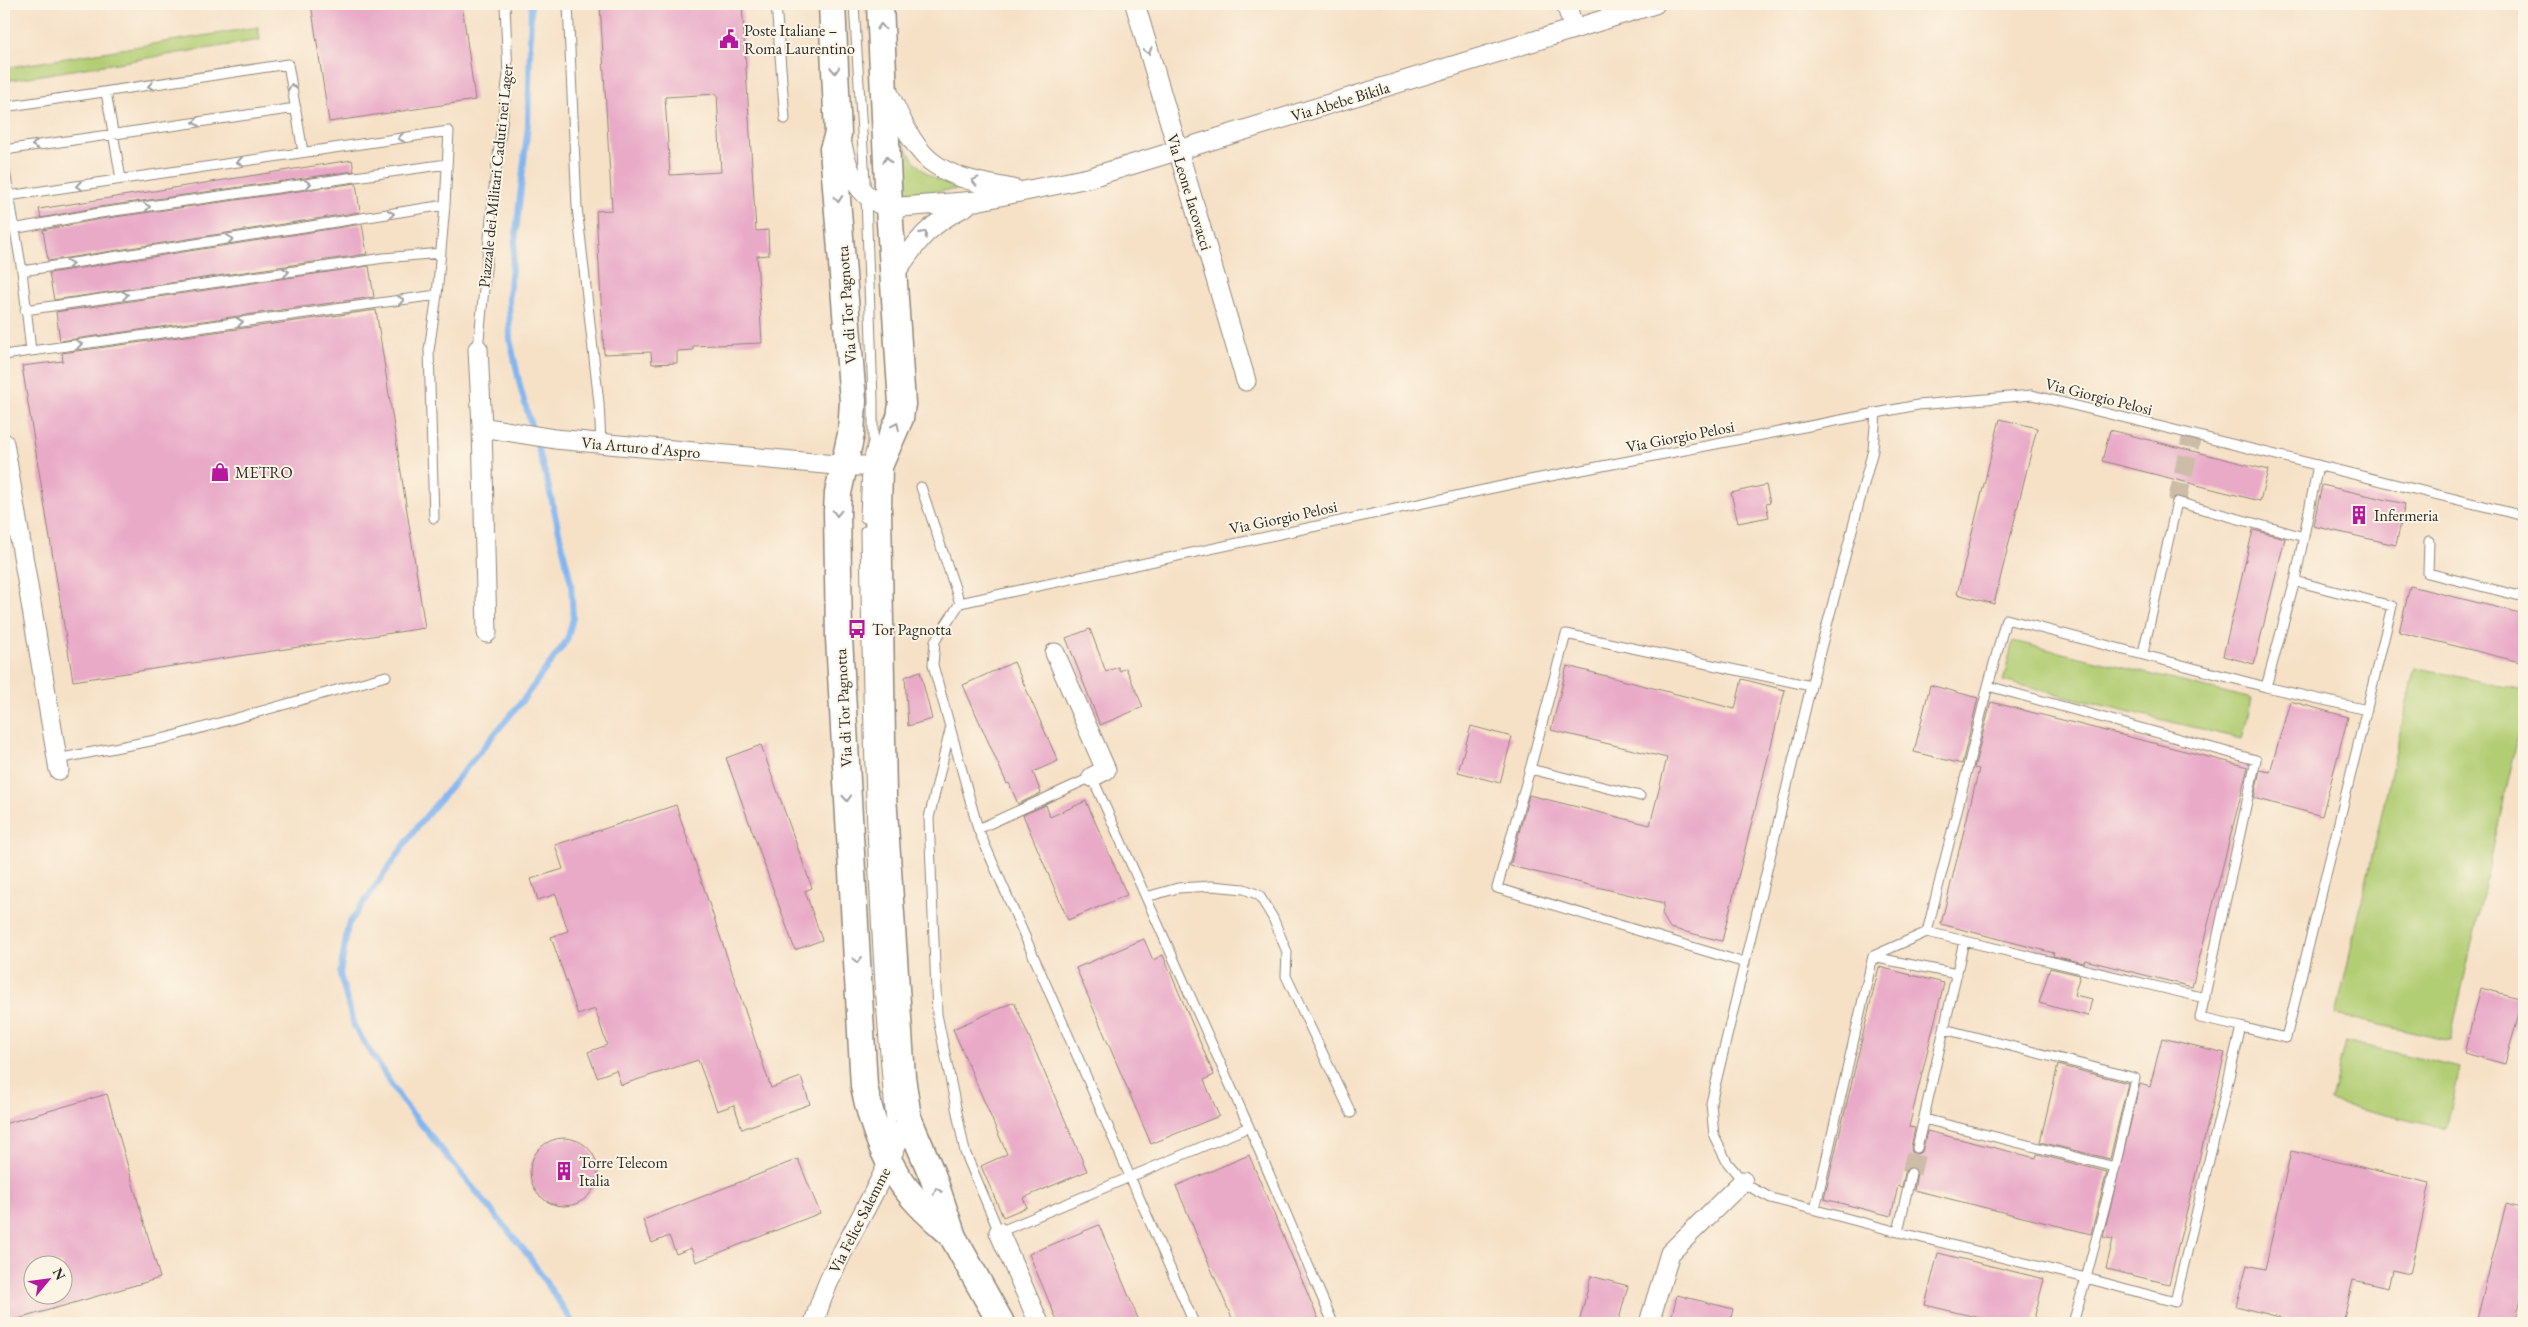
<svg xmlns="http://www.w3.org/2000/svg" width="2528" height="1327" viewBox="0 0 2528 1327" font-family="'EB Garamond',serif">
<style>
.green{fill:#b2ce74;stroke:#6e7c50}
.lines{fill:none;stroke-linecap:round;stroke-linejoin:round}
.stream{stroke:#82b6f0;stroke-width:6}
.building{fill:#e9aac8;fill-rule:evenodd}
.street-tunnel{stroke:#cdbda8;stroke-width:19;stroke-dasharray:19 9;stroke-linecap:butt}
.lane-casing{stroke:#908679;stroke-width:11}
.street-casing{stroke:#908679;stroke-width:21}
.secondary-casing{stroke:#908679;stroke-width:29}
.lane{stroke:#fff;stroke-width:9}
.street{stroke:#fff;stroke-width:19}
.secondary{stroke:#fff;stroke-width:26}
.oneway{stroke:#a0a0a0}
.labels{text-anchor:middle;stroke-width:4;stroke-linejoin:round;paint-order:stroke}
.poi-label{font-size:16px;fill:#2b2b2b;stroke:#fcf5e5;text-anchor:start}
.street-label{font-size:16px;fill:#2b2b2b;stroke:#fcf5e5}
</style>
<rect width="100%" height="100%" fill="#fcf5e5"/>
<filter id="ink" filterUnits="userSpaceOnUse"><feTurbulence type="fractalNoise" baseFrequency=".02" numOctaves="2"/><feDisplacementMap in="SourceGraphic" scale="10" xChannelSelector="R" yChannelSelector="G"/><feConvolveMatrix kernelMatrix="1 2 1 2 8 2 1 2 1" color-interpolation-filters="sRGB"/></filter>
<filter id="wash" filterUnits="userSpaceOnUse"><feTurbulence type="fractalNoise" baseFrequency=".0096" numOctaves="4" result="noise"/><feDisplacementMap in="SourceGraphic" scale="20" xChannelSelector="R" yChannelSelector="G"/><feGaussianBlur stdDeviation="1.12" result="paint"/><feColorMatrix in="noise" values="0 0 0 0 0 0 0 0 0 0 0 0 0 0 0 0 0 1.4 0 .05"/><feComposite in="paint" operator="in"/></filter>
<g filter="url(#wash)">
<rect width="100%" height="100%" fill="#f6e1c7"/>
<!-- green -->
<path class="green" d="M258 27 260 40 4 81V68Z
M899 134C907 152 918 170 936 179 944 183 954 185 962 189L906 194 900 188Z
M2013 641 2252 699 2242 739 2003 681Z
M2415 667 2524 691V710L2450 1041 2336 1015Z
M2345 1041 2460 1068 2446 1129 2331 1102Z"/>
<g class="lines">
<!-- stream -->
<path class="stream" d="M531 4 528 125 509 295 510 339 521 390 547 480 571 583 573 618 567 640 523 700 417 827 348 925 340 974 354 1026 402 1101 528 1255 573 1323"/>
</g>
<g id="blocks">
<!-- building -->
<path class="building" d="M311 4H462L475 100 329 122Z
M600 4H742L756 231 768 230 769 255 757 256 762 343 693 346V350L677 351V363L652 364 651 352 604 354 596 211 612 210ZM717 94 721 172 670 175 665 97Z
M352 160 354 171 99 207 41 218 39 209Z
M356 183 360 212 48 261 43 230 101 219Z
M362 224 367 254 54 300 49 273Z
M369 266 374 297 60 341 56 312Z
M376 310 425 628 73 681 22 366 63 361 62 353Z
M2000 419 2037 428 1994 604 1957 594Z
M2110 430 2268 470 2260 501 2102 461Z
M1766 485 1770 503 1766 504 1769 517 1738 523 1731 493Z
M2322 485 2405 504 2396 545 2313 526Z
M2253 530 2285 538 2254 664 2223 656Z
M2410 586 2524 614V663L2399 632Z
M1090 629 1106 672 1118 667 1120 671 1126 668 1143 707 1100 725 1066 638Z
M1014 662 1058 761 1033 772 1041 793 1018 804 1009 783 1007 784 963 685Z
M1567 666 1735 709 1742 679 1785 690 1722 941 1670 928 1662 914 1664 903 1510 866 1529 795 1650 825 1667 758 1551 730Z
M920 671 932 719 908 726 905 677Z
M1930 685 1978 698 1962 764 1914 752Z
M2290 701 2348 717 2322 816 2254 798 2260 770 2270 772Z
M1991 702 2248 767 2192 987 2085 960 2084 963 2053 956 2054 953 1941 924 1979 769 1974 768Z
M1471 726 1512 737 1500 783 1458 772Z
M761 745 812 888 805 891 822 940 795 950 726 758Z
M1086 801 1127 895 1068 920 1023 815 1046 805 1050 817Z
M676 805 771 1088 801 1077 810 1104 742 1129 734 1105 717 1111 698 1060 621 1085 616 1070 597 1077 588 1052 607 1045 595 1009 578 1015 551 937 568 931 556 894 538 900 531 879 563 869 555 845Z
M1144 939 1153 960 1163 955 1214 1075 1204 1080 1219 1116 1151 1144 1076 968Z
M1879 967 1944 983 1909 1127 1915 1128 1911 1147 1912 1152 1916 1154 1922 1152 1927 1131 2036 1158 2037 1154 2107 1172 2091 1234 1914 1190 1917 1172 1912 1167 1906 1169 1902 1187 1898 1186 1891 1216 1824 1199Z
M2050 968 2080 975 2074 995 2092 999 2088 1016 2039 1003Z
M2481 988 2523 999 2505 1064 2464 1053Z
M1014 1002 1087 1171 1023 1198 1027 1207 1003 1217 981 1166 1007 1154 953 1029Z
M2162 1038 2225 1053 2169 1284 2106 1269 2113 1239 2103 1237 2140 1084 2150 1087Z
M2058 1065 2128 1083 2110 1159 2040 1142Z
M107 1094 160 1278 4 1323V1124ZM32 1264H62V1294H32Z
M530 1172a34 34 0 1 1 68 0a34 34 0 1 1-68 0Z
M2291 1151 2430 1183 2410 1274 2392 1270 2388 1288 2353 1280 2343 1323H2303L2236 1306 2247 1265 2265 1269Z
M1249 1155 1320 1323H1234L1176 1186Z
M798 1159 820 1213 696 1262 691 1248 676 1254 669 1236 652 1243 643 1220Z
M2506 1204 2524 1209V1286L2515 1323H2476Z
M1099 1225 1140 1323H1058L1029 1254Z
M1938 1253 2044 1279 2033 1323H2001L1925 1305Z
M1591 1276 1628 1286 1618 1323H1579Z
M1677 1295 1733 1309 1730 1323H1670Z"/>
</g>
</g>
<g filter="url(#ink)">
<use href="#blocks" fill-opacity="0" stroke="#908679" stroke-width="1"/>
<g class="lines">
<!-- street-tunnel -->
<path class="street-tunnel" d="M2177 502 2192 435
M1911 1173 1917 1148"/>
<!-- lane casing -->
<g class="lane-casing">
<path id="lane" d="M568 4 577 207 599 403 601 443
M776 4 785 119
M854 4 866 197 873 400V442L867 466 865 518
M106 92 121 179
M4 107 288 64 303 152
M4 150 296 108
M4 165 22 271 31 351 4 355
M8 196 449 131 445 205 437 295 429 350 434 518
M13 229 100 213 447 164
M22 271 445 205
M25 310 384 258 441 253
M478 349 494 188 508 75 505 4
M31 351 437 295
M1876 413 1873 450 1811 686 1711 1103 1714 1136 1727 1162 1746 1185 1771 1198 1898 1232
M921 487 960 603 1530 480 1918 405 2032 395 2524 516
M865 531C868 728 872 926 891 1122L890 1145
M2429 541 2428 573 2524 597
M2296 577 2266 687 2367 710
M960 603 935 641 933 665 978 829 1194 1323
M2143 653 2177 502 2304 537
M1988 686 1927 932 2205 998
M950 730 929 818 937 1014 965 1152 999 1232 1249 1127 1333 1323
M57 759 166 738 386 676
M1530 769 1497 888 1745 963
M1640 796 1530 769 1566 634 1811 686
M978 829 1092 777 1249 1127
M1146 897 1178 888 1212 886 1244 889 1259 895 1273 918 1287 952 1286 976 1351 1113
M1873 957 1957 974
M2241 1027 2200 1018 2256 760 1988 686 2006 619 2266 687
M1944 1029 2135 1078 2115 1167
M1917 1148 1964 941
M1911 1173 1898 1232 2086 1278 2115 1167 1924 1119
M1815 1209 1873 956 1927 932
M2073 1323 2086 1278 2175 1302 2241 1027 2286 1038 2392 606 2295 581 2318 465"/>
</g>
<!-- street casing -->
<g class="street-casing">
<path id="street" d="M1135 4 1246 381
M1566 4 1574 29
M886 88C899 113 911 149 936 165 959 181 990 184 1016 190
M842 145C849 175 859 198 889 208L976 201 1088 178 1655 4
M895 273C919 239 928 225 966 206
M478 349 482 427 555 439 846 466H879
M482 427 487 633
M4 443 59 770
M1055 653 1106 770 1092 777
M999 1232 1039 1323
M814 1323C829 1270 852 1236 876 1188 888 1165 898 1141 908 1118
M1649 1323 1670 1253 1743 1181"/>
</g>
<!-- secondary casing -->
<g class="secondary-casing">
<path id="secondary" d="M832 4 838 134 833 149 853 401 851 434 838 493 837 511 839 638 864 1086C872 1126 886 1167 913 1197 924 1210 937 1221 949 1232
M880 4 889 208 902 404 900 418 879 466 878 510 883 796 902 1077 908 1118 933 1177 953 1237 1001 1323"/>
</g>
<!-- lane -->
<use href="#lane" class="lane"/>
<!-- street -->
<use href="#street" class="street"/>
<!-- secondary -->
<use href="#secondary" class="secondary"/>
</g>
<!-- one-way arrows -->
<defs><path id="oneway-chevron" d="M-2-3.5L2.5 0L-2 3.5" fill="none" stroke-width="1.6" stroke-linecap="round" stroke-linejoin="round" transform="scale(1.25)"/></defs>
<g class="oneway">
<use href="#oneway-chevron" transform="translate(881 27) rotate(-93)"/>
<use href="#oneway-chevron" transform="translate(1148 51) rotate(74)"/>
<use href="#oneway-chevron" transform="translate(835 70) rotate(87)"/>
<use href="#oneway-chevron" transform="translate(151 86) rotate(171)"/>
<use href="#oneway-chevron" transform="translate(292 87) rotate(-100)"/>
<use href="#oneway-chevron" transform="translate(196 122) rotate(172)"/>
<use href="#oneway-chevron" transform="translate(401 138) rotate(171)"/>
<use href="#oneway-chevron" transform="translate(35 145) rotate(172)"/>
<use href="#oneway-chevron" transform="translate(887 160) rotate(-93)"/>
<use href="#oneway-chevron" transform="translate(240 162) rotate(172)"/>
<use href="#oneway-chevron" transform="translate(975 181) rotate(-167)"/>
<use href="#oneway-chevron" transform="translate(308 184) rotate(-8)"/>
<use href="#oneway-chevron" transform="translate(79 186) rotate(172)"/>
<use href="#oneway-chevron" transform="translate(838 199) rotate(85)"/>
<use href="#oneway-chevron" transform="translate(147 207) rotate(-8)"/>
<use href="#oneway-chevron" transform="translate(391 214) rotate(-9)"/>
<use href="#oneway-chevron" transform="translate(924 234) rotate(-49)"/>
<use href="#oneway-chevron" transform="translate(230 239) rotate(-9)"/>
<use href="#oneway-chevron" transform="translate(70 264) rotate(-9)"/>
<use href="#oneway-chevron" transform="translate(286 272) rotate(-8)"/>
<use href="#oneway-chevron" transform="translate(125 295) rotate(-8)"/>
<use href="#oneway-chevron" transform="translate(401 300) rotate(-8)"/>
<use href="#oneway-chevron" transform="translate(240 322) rotate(-8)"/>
<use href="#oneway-chevron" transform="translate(79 344) rotate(-8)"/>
<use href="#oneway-chevron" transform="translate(896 426) rotate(-65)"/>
<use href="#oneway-chevron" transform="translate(837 513) rotate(91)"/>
<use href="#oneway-chevron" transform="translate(847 798) rotate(87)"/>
<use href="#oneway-chevron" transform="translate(857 960) rotate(87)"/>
<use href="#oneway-chevron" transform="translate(937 1191) rotate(-109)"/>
</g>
</g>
<!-- icons -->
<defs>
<g id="civic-bare" transform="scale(1.5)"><path d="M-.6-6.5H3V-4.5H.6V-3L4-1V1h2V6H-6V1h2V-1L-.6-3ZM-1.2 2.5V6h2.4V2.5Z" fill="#b5179e" stroke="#fcf5e5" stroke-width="2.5" paint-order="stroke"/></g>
<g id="shop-bare" transform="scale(1.5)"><path d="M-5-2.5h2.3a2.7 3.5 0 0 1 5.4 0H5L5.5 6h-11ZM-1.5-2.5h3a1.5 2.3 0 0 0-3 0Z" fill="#b5179e" stroke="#fcf5e5" stroke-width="2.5" paint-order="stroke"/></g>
<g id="building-bare" transform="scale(1.5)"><path d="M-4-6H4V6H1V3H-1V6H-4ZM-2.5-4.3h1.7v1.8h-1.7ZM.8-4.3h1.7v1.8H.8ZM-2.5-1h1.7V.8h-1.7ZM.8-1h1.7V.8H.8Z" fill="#b5179e" stroke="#fcf5e5" stroke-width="2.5" paint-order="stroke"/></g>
<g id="bus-bare" transform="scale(1.5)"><path d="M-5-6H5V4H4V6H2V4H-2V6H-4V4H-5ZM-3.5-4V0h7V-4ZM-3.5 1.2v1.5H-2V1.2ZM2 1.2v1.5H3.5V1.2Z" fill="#b5179e" stroke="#fcf5e5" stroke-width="2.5" paint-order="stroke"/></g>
</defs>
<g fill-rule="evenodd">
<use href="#civic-bare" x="729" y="39"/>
<use href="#shop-bare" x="220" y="472"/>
<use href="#building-bare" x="2359" y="515"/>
<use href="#bus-bare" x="857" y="629"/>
<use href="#building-bare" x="564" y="1171"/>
</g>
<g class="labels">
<!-- poi labels -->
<g class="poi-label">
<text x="744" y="36">Poste Italiane –<tspan x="744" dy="18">Roma Laurentino</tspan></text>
<text x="235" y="478">METRO</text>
<text x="2374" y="521">Infermeria</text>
<text x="872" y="635">Tor Pagnotta</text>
<text x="579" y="1168">Torre Telecom<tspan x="579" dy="18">Italia</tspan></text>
</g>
<!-- street labels -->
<g class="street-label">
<text transform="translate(1340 101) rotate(-17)" y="6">Via Abebe Bikila</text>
<text transform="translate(495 176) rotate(-84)" y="6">Piazzale dei Militari Caduti nei Lager</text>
<text transform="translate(1190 192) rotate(73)" y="6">Via Leone Iacovacci</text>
<text transform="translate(846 305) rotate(-94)" y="6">Via di Tor Pagnotta</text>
<text transform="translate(2099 396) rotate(14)" y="6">Via Giorgio Pelosi</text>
<text transform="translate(1680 436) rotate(-11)" y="6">Via Giorgio Pelosi</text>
<text transform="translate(641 447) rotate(5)" y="6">Via Arturo d'Aspro</text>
<text transform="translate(1283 517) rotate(-12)" y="6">Via Giorgio Pelosi</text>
<text transform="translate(843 708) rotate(-93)" y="6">Via di Tor Pagnotta</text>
<text transform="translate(859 1220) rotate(-63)" y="6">Via Felice Salemme</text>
</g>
</g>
<!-- margin -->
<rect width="2528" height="1327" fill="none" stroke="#fcf5e5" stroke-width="20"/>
<!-- north arrow -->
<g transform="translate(48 1280) rotate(61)"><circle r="24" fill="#fcf5e5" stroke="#a8a49b"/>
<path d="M0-4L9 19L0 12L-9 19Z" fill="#b5179e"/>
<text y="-8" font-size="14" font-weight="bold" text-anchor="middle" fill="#2b2b2b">N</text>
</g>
</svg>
